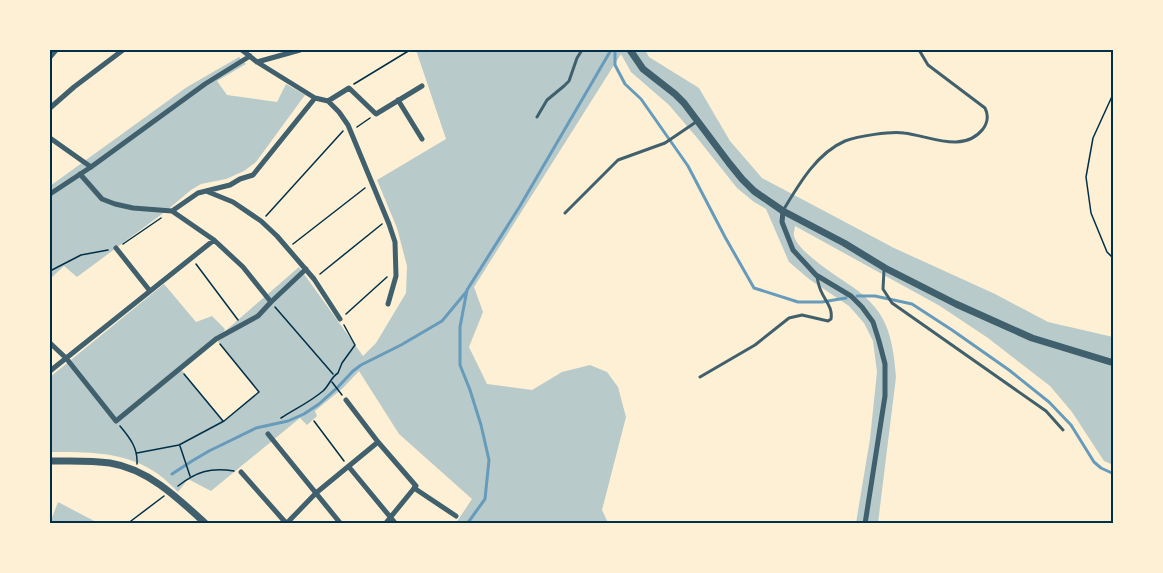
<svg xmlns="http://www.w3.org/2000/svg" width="1163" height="573" viewBox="0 0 1163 573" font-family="Figtree,sans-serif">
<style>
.green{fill:#b9caca;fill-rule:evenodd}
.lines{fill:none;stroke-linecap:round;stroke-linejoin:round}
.stream{stroke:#669bbc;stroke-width:3}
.path{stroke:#003049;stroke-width:1.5}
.service{stroke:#3f606c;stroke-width:3}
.minor{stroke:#3f606c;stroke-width:5}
.tertiary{stroke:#3f606c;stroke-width:7}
.neatline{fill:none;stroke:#003049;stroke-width:2}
</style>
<rect width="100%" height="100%" fill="#fdf0d5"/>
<!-- green -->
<path class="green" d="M416 50H645L649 57 699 88 730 141 762 178 894 248 995 294 1048 322 1113 337V465L1104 461 1072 412 1050 386 988 338 940 306 795 226C795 228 793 234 794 236 798 253 842 279 857 290 866 297 874 305 880 314 892 333 894 355 896 377L878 523H856L870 439 877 372 873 341 864 323 849 306 809 279 789 262 766 209 754 202 737 188 698 139 669 105 631 72 621 54 474 287 483 312 469 347 487 384 532 390 562 372 590 365 607 372 618 387 626 417 602 510 608 523H456L472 499 399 434 359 371 343 388 315 411 317 416 307 425 300 418 211 491 188 479 178 492C172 486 165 479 158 474 126 451 86 452 50 452V377L164 284 196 322 212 316 225 329 223 333 299 267 363 356 376 343 406 293 407 266 397 228 377 180 446 139ZM216 339 259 392 224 421 180 368Z
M239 57 246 64 217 81 227 95 277 102 286 84 305 95 256 162 244 171 226 179 201 184 191 190 166 211 77 277 64 266 50 279V186L187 87Z
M58 502 98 523H50Z"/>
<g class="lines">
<!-- stream -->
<path class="stream" d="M615 50V65L625 84 641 99 688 166 725 237 754 288 798 302H822L846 298
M857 296H875L912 304 952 330 1009 370 1049 402 1071 425 1094 462 1101 468 1114 474
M172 474 192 461 209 451 256 428 288 421 304 414 319 404 338 387 353 371 361 365 401 345 442 321 467 291
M467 524 485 499 489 460 481 425 470 390 460 365V327L467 290 520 206 611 50"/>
<!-- path -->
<path class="path" d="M354 84 410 50
M1114 92 1093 138 1086 177 1091 213 1107 252 1114 259
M357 127 370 118
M266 216 343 131
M123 244 161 218
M293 244 365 188
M196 264 238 320
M50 271 81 255 108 250
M320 274 382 224
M275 307 333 374
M346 314 387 277
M184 374 223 421
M332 382 342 395
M281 418C295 409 310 402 323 391 329 386 331 377 338 373L342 363 355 345 344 325
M314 421 344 461
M120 426C130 438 138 448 137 464
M180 446 190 476
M137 453 179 445 224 421 259 392 220 344
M178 486C196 472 210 467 234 471
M127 524 164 496"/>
<!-- service -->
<path class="service" d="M537 117 547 100 564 86 569 81 577 58 582 50
M784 209C799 184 817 153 845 141 858 136 891 131 904 133 930 136 963 154 983 129 988 122 989 116 985 108L928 65 919 50
M565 213 618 160 665 143 696 122
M884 270 883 289 892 303 1046 411 1063 430
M700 377 755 345 789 318 802 315 828 321 831 319C833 307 825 301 821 291 819 287 818 282 817 277"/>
<!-- minor -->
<path class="minor" d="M242 50 257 62 315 98 328 101 339 112 348 125 389 224 395 242 396 276 388 304
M50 57 56 50
M257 62 300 50
M398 100 422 139
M328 101 349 88 376 114 422 86
M50 108 74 87 123 50
M50 138 91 167
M80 174 102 199 115 204 133 208 172 211 214 240 243 267 271 302
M206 191 233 202 261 221 277 236 314 279 340 319
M50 194 91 167 205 84 250 56
M172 211 198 193 230 185 240 179 253 175 315 98
M783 211 782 222 793 250 816 275 851 296 862 307 873 322 879 341 885 364V396L865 524
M116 248 150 291
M50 343 66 358 116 421 216 339 258 316 271 302 306 269
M50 371 214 240
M346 400 378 442 416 486 385 524
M268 434 341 524
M349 467 396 524
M241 472 286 523
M414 488 456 516
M286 524 316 493 378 442"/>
<!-- tertiary -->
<path class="tertiary" d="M630 50 643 69 675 94 684 103 729 163 742 179 754 191 783 211 844 243 885 268 956 304 1032 338 1114 363
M50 461C69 461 90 460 110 463 148 469 178 498 206 524"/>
</g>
<!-- border -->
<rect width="1163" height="573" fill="none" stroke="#fdf0d5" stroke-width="102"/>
<rect x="51" y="51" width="1061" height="471" class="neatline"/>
</svg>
